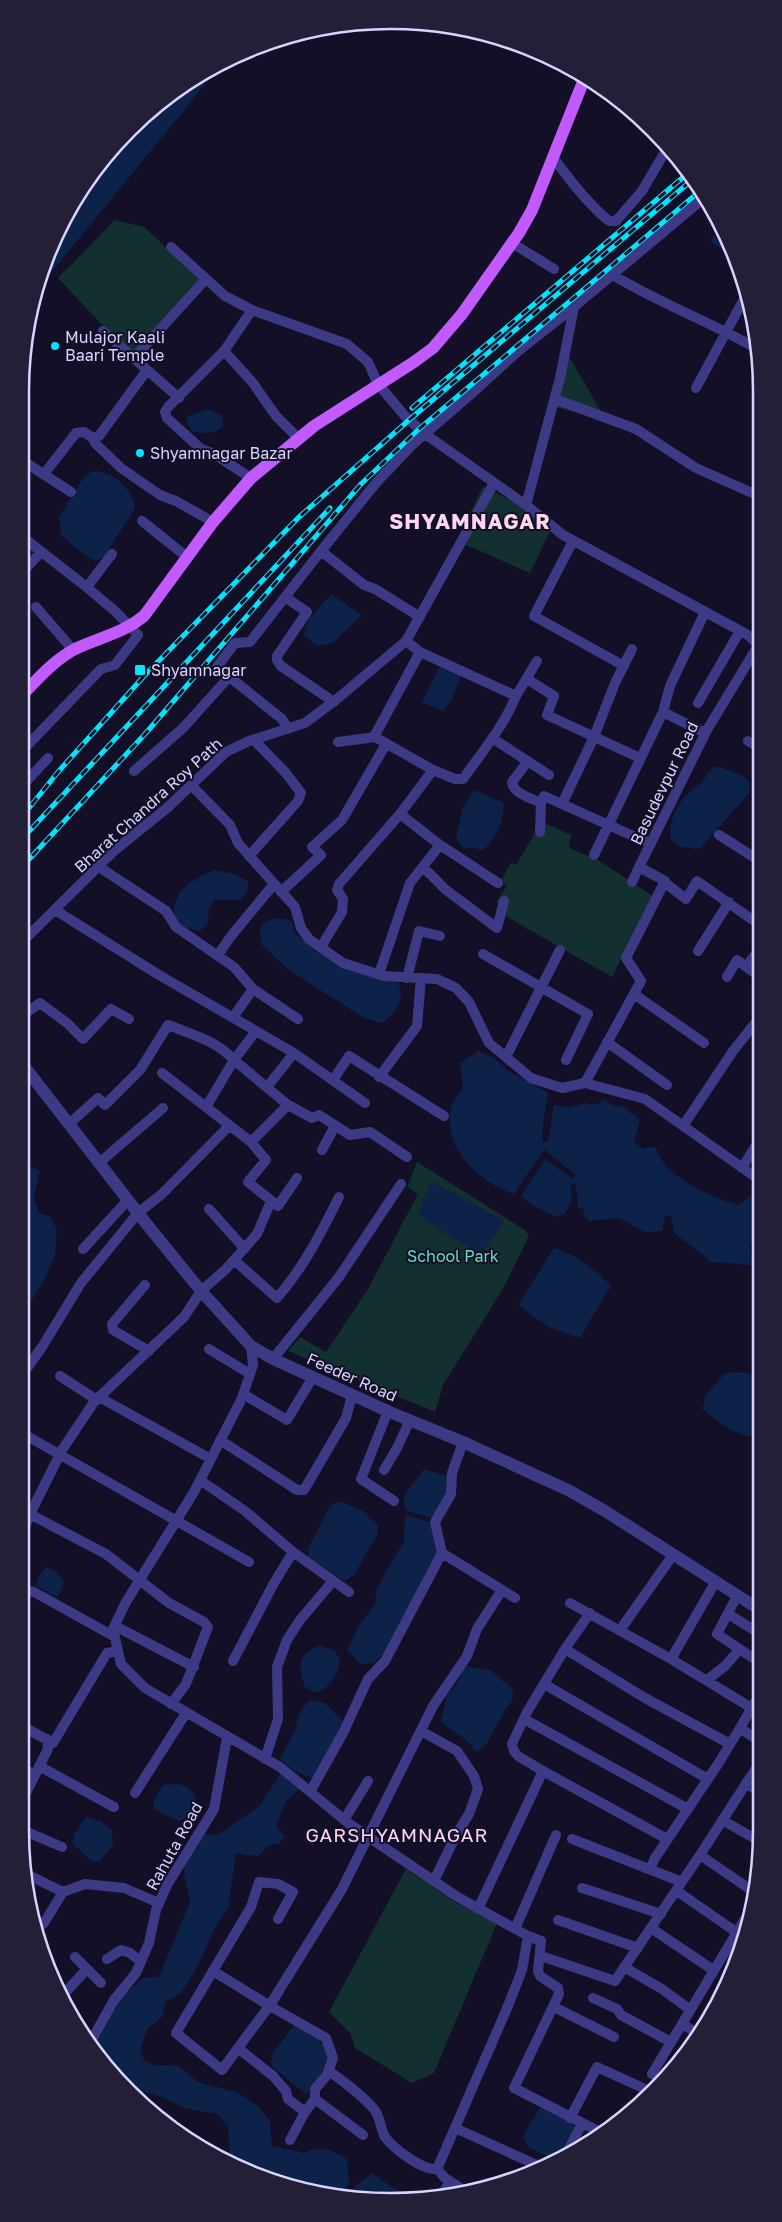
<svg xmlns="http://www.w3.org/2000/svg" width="782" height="2222" viewBox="0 0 782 2222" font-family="'Golos Text',sans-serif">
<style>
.green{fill:#12302f}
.water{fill:#0c2248}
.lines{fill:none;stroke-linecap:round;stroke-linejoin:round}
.minor{stroke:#3d3a85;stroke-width:10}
.tertiary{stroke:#3d3a85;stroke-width:12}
.primary{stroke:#c25bff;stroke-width:12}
.rail-casing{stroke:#00e5ff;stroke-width:5}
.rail{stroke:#130f26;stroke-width:3;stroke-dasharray:9;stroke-linecap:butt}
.poi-dot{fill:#00e5ff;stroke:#130f26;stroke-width:2}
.labels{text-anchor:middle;stroke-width:4;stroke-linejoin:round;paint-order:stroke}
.poi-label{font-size:16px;fill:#d9d4ff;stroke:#130f26;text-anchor:start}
.street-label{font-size:16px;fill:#d9d4ff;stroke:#130f26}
.park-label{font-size:16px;fill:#5fe0c0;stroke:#130f26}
.quarter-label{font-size:19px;letter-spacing:1px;fill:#ffd6f0;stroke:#130f26}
.district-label{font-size:21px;font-weight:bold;letter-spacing:1px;fill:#ffd6f0;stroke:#130f26}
.rim{fill:none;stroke:#d9d4ff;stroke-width:2.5}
</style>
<rect width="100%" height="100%" fill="#130f26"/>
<!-- green -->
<path class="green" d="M115 220 144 227 201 280 133 353 107 330 58 278Z
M568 355 606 420 555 407Z
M483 486 554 523 530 573 457 541Z
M542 822 571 835 569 848 598 860 653 896 612 977 502 914V906L496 902 507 886 501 881 511 863 516 864Z
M417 1162 525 1230 529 1236 504 1287 443 1385 435 1412 288 1351 300 1337 326 1352 368 1289 418 1194 407 1187Z
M406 1869 453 1901 497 1923 434 2073 412 2083 355 2048 350 2033 329 2012Z"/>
<!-- water -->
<path class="water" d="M218 64 212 76 33 295C41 273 48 249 58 227 88 166 156 92 218 64Z
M722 225 724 227 733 256 710 241Z
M208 409 223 416V427C213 434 204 433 193 432L187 423V417Z
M92 471C112 471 134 488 135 509L103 558 95 561 77 549 61 535 59 518 81 481Z
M331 594 362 615 333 643 317 646 303 635 309 619Z
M440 666 462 674 452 699 443 711 422 702Z
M716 766 742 775 750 783 749 793 700 849 681 847 671 840C667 825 677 804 688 793 692 789 697 787 701 783 708 776 706 772 716 766Z
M474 790 504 803C503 824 497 836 483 851L475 848H463L456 840 462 809Z
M215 870 234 874 248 881V890L240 900H214L209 909 208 923 200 931 185 928 174 920C172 891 191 879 215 870Z
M272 918 284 919 292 922 295 934 332 961 398 983C406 999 396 1014 382 1023L364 1018 289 970 262 945 260 935 261 925Z
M479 1051 494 1058 507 1070 548 1093 542 1132 543 1142H548L554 1105 568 1108 586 1103 596 1105 603 1099 612 1105 624 1107 640 1120 634 1142 642 1148 655 1147C659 1154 663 1165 670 1170 688 1186 715 1199 739 1205L749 1196 761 1195V1240L750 1243 752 1265 712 1262 674 1233 671 1216 665 1215 662 1231 645 1232 619 1218 590 1221 584 1216 583 1208H578L576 1185 571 1184V1203L565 1214 556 1217 533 1206 521 1196 545 1159 574 1179 575 1174 549 1154 545 1149 514 1194C483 1184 449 1155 450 1120 450 1115 450 1109 452 1105 454 1099 459 1094 463 1089L460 1063Z
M31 1166 40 1171 34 1197 39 1213 49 1216 57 1229 55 1255 44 1281 20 1318V1183Z
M431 1181 504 1221 481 1255 418 1215Z
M554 1248C578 1255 594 1270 611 1285L580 1338 550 1328 518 1305Z
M746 1372 761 1381V1432L758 1437C735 1436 719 1423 703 1409L705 1396 725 1373Z
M424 1469 450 1477 448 1495 436 1519 405 1510 404 1496Z
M340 1501 363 1511 378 1525V1533L354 1575 345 1581 309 1558 308 1549 330 1506Z
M405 1515 432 1523 439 1554 382 1656 373 1663 360 1664 347 1650 359 1625 375 1605 377 1588 404 1541Z
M46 1567 58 1573 64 1582 58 1597 36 1586 38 1578Z
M320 1645 334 1651 340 1659C338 1676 331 1685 318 1693L305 1688C298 1667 297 1654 320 1645Z
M465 1666 490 1670 513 1689 512 1701 505 1710 487 1743 477 1752 466 1740 441 1722 447 1695 456 1685Z
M311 1700 325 1703 343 1721 338 1738 313 1778 294 1771 280 1759C283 1751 287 1746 291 1738 300 1723 294 1712 311 1700Z
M280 1774 300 1788 286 1801 276 1826 285 1837 279 1844 270 1845 258 1856 236 1853 228 1908 216 1926 197 1968 181 1993 166 2001 162 2017 148 2028 140 2050 144 2060 155 2066 178 2065 198 2082 238 2093 259 2107 270 2121 272 2146 305 2153C321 2144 332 2150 347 2159L349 2183 340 2198 318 2191 306 2182 289 2183 286 2175 274 2172 265 2175 236 2166 230 2156 228 2125 217 2114 184 2108 165 2098 141 2091 110 2072 95 2048 100 2030 119 1999 143 1978 159 1977 190 1902 184 1875 185 1864 203 1834 217 1835 260 1806Z
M179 1784C203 1792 201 1811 179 1821L153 1809 154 1801 163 1785Z
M86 1817 100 1821 112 1830 113 1845 100 1861H91L72 1843 75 1833Z
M294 2025C311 2031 322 2039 329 2056L318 2082 306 2094 272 2067 271 2056Z
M540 2108C553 2112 566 2116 576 2126L558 2157 554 2159 529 2148 523 2136Z
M372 2173 405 2196V2201L364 2200 352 2189Z"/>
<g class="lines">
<!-- minor -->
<path class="minor" d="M553 157C570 181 587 203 609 221H616L642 191 669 145
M512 243 554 269
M171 247 225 296 252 310 347 344 368 362 378 384 404 415 425 434 526 505 563 535 748 635 759 646
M613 275C660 304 712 322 759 350
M103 331 179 398
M224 351 253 383 276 416 298 438
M134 358 206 279
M696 388 745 297
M555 399 636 429 696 468 759 496
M93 438 95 443 121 468 160 495 176 501 213 522
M20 466 23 461 71 492
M44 474 76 433 84 432 93 438 99 436 147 370
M251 478 214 454 201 449 167 418 165 412 168 407 224 351 252 310
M526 505 560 378 574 307 704 198
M142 521 187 557
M20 535 84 585 115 611 138 635 115 665 101 669 20 753
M573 541 534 616 624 666
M20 575 41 552
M87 587 112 554
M285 597 307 612 277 656V660L281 666 334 702
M36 607 73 650
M420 617 375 589 364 585 321 551 376 483 412 445 470 395 517 352 574 307
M406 641 420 652 516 696C504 726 482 752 463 779H455L433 770
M527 679 554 696 547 715 640 758
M516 696 537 661
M698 703 740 631
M663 712 670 686 705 612
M288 729 282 719 217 667 235 643 250 642 321 551
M492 738 549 775
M748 741 760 748
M338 742 375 737
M528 761 512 782C513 794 532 798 541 803
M134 771 183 728 229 677
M191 785 230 825 238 843 295 907 301 928 309 939 343 963 384 976 437 979 456 988 469 1002 489 1043 531 1078 562 1088 585 1083 645 1099 761 1181
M20 788 48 758
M562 804 594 737 615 683 632 649
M540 832 541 803 544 796 651 844
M719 835 760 861
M440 845 498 883
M594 855 663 712 705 733
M249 856 298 801 301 793 285 772 254 740
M99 867 166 911 176 927 234 967 253 989 298 1019
M423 867 446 890 497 928 504 901
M632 882 639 867
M664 882 686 899 697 881 760 925
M281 892 321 855 312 847 342 820 386 744
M55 910 159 975 256 1031 234 1060 288 1105 312 1118 319 1115 350 1135 370 1132 407 1157
M20 944 115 850 167 808 226 752 249 741 305 723 337 699 406 641 494 483
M321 947 342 912 343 899 337 890 339 884 400 814
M698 951 729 902
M483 954 588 1014 566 1060
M218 955 231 936 274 884
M746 967 760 948
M379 974 410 883 440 845 400 814 433 770 375 737V735L420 652
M727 977 737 960 760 977
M407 978 419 931 440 936
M634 994 704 1043
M234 1016 253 989
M20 1017 40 1003 67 1023 83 1039 111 1009 129 1019
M256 1031 294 1053
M607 1042 667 1085
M506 1057 560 950
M162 1073 206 1107
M379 1077 417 1026 421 978
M333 1080 349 1056 444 1116
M585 1083 641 981 626 958 665 881 639 867 707 730 759 644
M267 1087 294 1053 365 1103
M69 1124 98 1098 105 1105 140 1070 168 1025C191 1034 217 1041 234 1060L206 1107 251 1142 266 1160 248 1182 278 1206 297 1178
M683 1126 733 1051 760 1017
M251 1142 288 1105
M322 1150 335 1126
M99 1163 163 1108
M742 1168 761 1137
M209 1209 244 1248
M83 1249 128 1200
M234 1260 277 1298C304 1267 321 1233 339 1197
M145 1285 112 1324 113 1330 149 1351
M251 1346 253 1365 242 1398 194 1492 126 1602 113 1629 121 1664 145 1688 280 1767 348 1823 456 1896 528 1936
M209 1349 250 1374
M273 1359 339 1277 401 1184
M60 1376 97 1400
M20 1378 42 1347 81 1283 138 1213 162 1194 229 1126
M243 1394 287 1420 313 1377
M99 1397 211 1459
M388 1411 361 1479 394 1501
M20 1432 249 1562
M220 1440 297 1490H304L346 1418 352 1395
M463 1442 452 1473 451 1494 435 1522 442 1553 515 1598
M384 1470 397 1448 410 1420
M200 1480 245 1511 293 1552 349 1592
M20 1509 106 1554 169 1603 204 1622 208 1627 186 1684 171 1704
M20 1540 30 1514 62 1450 94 1402 184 1317 201 1291 225 1270 257 1234 271 1201
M20 1589 34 1592 115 1637
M737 1596 717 1634 762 1664
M570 1603 671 1659 750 1707
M590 1613 565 1649 527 1712 512 1744 514 1751 518 1756 543 1771 667 1839
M728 1614 762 1635
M115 1626 194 1667
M620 1630 673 1555
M565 1649 645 1698 730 1744
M671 1659 716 1581
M233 1661 274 1583 293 1552
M707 1680 725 1666 739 1650
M544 1684 708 1779
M762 1690 740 1728 762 1743
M524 1719 688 1809
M20 1725 53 1743 107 1653 118 1651
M421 1731 457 1751 474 1776 478 1789 469 1814 456 1835 434 1881
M265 1759 278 1719 277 1667 287 1640 300 1620 333 1581
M39 1766 114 1807
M20 1767 35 1775
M746 1783 762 1793
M310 1792 343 1733 368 1679 385 1661 442 1553
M135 1793 186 1713
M20 1805 48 1749 47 1739
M344 1820 368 1781
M722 1820 761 1842
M20 1829 62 1847
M572 1839 682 1882
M700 1855 754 1892
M650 1869 655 1858 718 1764 740 1728
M26 1874 63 1892
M582 1888 661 1914
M677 1891 736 1932
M478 1909 543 1771
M558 1920 638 1948
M651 1928 713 1970
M35 1929 44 1923 63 1892 85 1884 124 1888 159 1903
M515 1929 556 1835
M541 1956 615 1981 700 1855 762 1759
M75 1957 101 1983
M107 1959 121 1950 130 1953 141 1962
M624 1967 662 1989 689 2009
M213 1971 270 2006 326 2038 333 2058 327 2075 315 2089V2099L363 2135
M62 1996 87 1969
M593 1998 617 2009 621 2015 671 2042
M554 2007 614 2037
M682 2024 752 1907
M91 2041 114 2000 136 1973 149 1943 156 1910 167 1885 214 1809 227 1738
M238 2048 222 2070 176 2033 251 1907 259 1882 278 1884 293 1892 278 1919
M329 2071C344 2082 361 2094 374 2109 381 2118 380 2128 385 2137 394 2149 423 2171 437 2169
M652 2074 682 2024 701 2035
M315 2099 305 2112 288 2099 286 2091 273 2076 238 2048 270 2005 342 1889 433 1706 467 1656 477 1629 502 1590
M570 2118 597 2067 645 2089
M455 2128 539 2166
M290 2140 305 2112
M566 2154 582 2124
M437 2169 508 2006 522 1970 528 1936 541 1941 538 1971 540 1976 558 1988 559 1994 514 2088 604 2134
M437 2169 445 2178 468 2193
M440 2197 450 2182"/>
<!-- tertiary -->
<path class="tertiary" d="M20 1061 145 1222 201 1291 251 1346 273 1359 392 1413 463 1442 568 1490 605 1511 762 1611"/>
<!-- primary -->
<path class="primary" d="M20 697C37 680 54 660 75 649 100 637 122 634 144 616L213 522 251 478 314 426 414 362 433 348 462 314 519 233 532 210 585 77"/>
<!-- rail casing -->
<g class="rail-casing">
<path id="rail" d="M412 408 688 173
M20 819 58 772 145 675 299 517 409 420 692 180
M20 841 330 508
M20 869 145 734 361 484 419 429 700 191"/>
</g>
<!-- rail -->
<use href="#rail" class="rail"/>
</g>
<!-- markers -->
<g class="poi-dot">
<circle cx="55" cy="346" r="5"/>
<circle cx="140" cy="453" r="5"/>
<rect x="134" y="664" width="12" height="12" rx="2.5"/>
</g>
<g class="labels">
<!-- poi labels -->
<g class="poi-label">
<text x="65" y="343">Mulajor Kaali<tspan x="65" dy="18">Baari Temple</tspan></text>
<text x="150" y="459">Shyamnagar Bazar</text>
<text x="151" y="676">Shyamnagar</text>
</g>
<!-- street labels -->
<g class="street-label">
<text transform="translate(664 783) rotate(-64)" y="6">Basudevpur Road</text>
<text transform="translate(148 805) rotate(-42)" y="6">Bharat Chandra Roy Path</text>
<text transform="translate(352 1377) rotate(24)" y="6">Feeder Road</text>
<text transform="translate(174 1846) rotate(-61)" y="6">Rahuta Road</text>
</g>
<!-- park labels -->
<g class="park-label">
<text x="453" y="1262">School Park</text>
</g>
<!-- quarter labels -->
<g class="quarter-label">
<text x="397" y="1842">GARSHYAMNAGAR</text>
</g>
<!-- district labels -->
<g class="district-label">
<text x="470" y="529">SHYAMNAGAR</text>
</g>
</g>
<!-- crop -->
<path d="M0 0H782V2222H0ZM391 29H391A362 362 0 0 1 753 391V1831A362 362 0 0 1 391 2193H391A362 362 0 0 1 29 1831V391A362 362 0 0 1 391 29Z" fill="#231f37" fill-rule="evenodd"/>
<path class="rim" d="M391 29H391A362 362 0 0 1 753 391V1831A362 362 0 0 1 391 2193H391A362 362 0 0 1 29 1831V391A362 362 0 0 1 391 29Z"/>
</svg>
